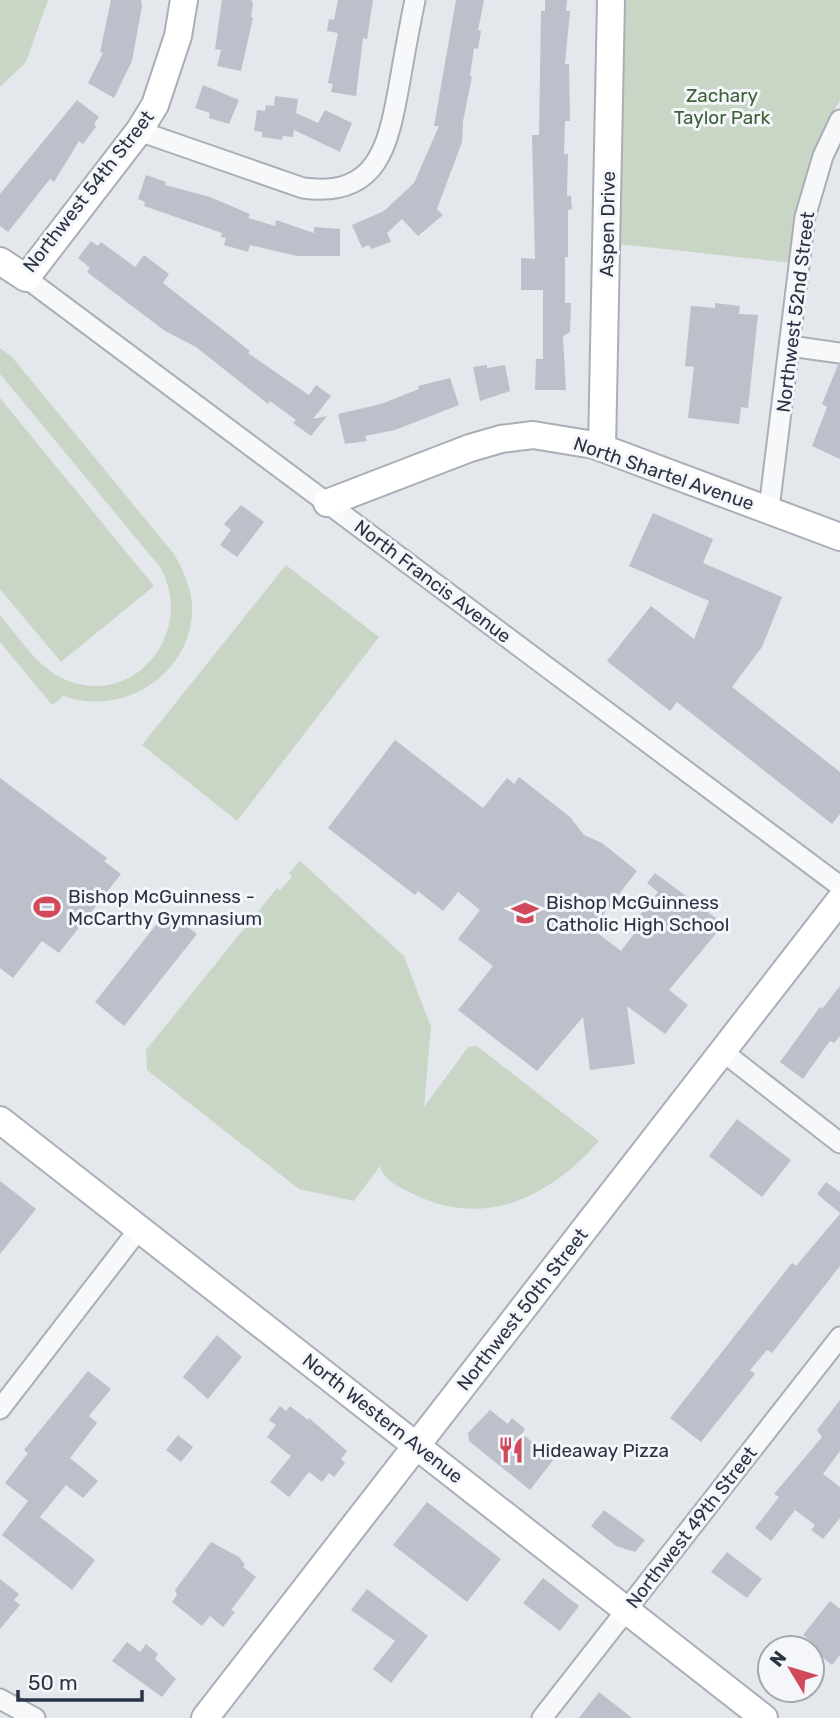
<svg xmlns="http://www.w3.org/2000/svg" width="840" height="1718" viewBox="0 0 840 1718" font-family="Rubik,sans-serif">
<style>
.green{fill:#c9d6c5}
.building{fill:#bbc0ca}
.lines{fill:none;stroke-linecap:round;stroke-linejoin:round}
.street-casing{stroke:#a9aeb7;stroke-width:23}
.secondary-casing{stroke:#a9aeb7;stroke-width:30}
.street{stroke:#f7f8fa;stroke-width:19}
.secondary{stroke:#fff;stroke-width:26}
.labels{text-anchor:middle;stroke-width:6;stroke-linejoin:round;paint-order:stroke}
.park-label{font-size:19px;fill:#3f6138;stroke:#f4f6f9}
.street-label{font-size:19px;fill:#2b3445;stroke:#f4f6f9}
.poi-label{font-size:19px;fill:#2b3445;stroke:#f4f6f9;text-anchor:start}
</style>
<rect width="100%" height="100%" fill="#e4e7ec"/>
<!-- green -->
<path class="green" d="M0 0H48L26 62 0 87Z
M622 0H840V100L817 142 797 209 793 263 618 244Z
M0 348 12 357 174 554C184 571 194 594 192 615 187 679 118 718 61 695L63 697 52 705 0 642V615C18 636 35 664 60 677 129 713 198 635 160 567L0 374Z
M0 398 154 586 61 662 0 589Z
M286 565 379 637 237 821 142 745Z
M300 861 404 956 431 1027 424 1107 468 1047 477 1046 599 1141C550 1197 484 1230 411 1193 399 1187 383 1180 380 1166L354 1201 299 1189 147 1070 146 1050 277 888 280 890 292 877 289 873Z"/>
<!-- building -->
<path class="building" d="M111 0H141L142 6 132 61 114 98 88 83 103 53 100 52Z
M222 0H251L253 3 251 17 253 18 241 71 217 66 221 50 215 49Z
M338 0H373L367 39 363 38 356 96 331 92 333 84 328 83 338 33 327 31 329 19 334 20Z
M456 0H484L478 30 481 31 478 49 474 48 470 76 472 77 463 121 462 142 437 209 443 215 418 236 402 219 387 233 391 242 371 249 369 245 362 248 352 225 384 211 414 183 439 126H434Z
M545 0H567L566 11H570L565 64H569L570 121H565L564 154H568L567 196H571L572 209 568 210V257H565V303H571L570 332 563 336 566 390H535L536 359H543V290H521V258L535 259 532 135H539L541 11H545Z
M203 85 239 100 229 124 209 118 210 113 195 108Z
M275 96 298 99 296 113 318 123 325 110 352 123 340 152 294 130 293 137 283 136 282 140 262 137V132L254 131 257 110 265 111 266 105 274 106Z
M77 100 99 117 94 124 96 127 83 144 79 141 54 182 50 179 8 232 0 226V194Z
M146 175 166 182 165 185 210 197 250 214 248 218 275 226 276 220 314 233V227L340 229V256H297L250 245 248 252 224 245 226 238 221 237 222 233 144 206 145 202 138 199Z
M91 241 98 246 101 242 135 267 144 255 169 274 163 283 250 351 248 353 306 393 309 395 316 385 331 396 313 419 327 416 311 436 293 423 296 420 270 401 268 404 196 347 165 331 87 272 90 268 78 258Z
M715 303 740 306 739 314 758 315 748 408 741 407 739 424 688 418 694 367 685 366 691 306 715 308Z
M487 365V368L505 365 510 391 480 401 473 367Z
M838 365H840V459L812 446 827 407 822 404Z
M450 378 459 405 395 430 365 436 367 441 345 444 338 414 381 404 419 389 418 386Z
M241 505 264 522 237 557 220 545 231 530 224 524Z
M653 513 713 539 703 563 782 597 762 647 732 687 840 772V814L832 824 677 702 670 711 607 661 651 606 694 639 709 601 629 566Z
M395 740 483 808 507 778 514 784 519 777 570 817 584 835 602 843 637 871 592 929 621 951 645 919 640 915 658 892 647 883 655 873 724 924 669 990 688 1005 665 1034 627 1006 635 1064 590 1070 583 1017 537 1071 458 1010 493 966 458 939 480 910 458 892 443 911 418 891 415 895 328 828Z
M0 778 107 858 104 861 121 874 59 953 42 941 13 978 0 968Z
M167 911 197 934 124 1026 95 1002Z
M840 986V1036L834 1043 830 1041 803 1079 780 1062 820 1007 822 1009Z
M737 1119 791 1160 762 1197 709 1156Z
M0 1181 36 1209 0 1254Z
M826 1182 840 1192V1213L817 1194Z
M840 1214V1266L772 1353 767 1350 750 1370 755 1374 701 1442 670 1418 792 1263 796 1266Z
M217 1335 242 1357 208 1399 183 1377Z
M88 1371 111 1389 89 1416 97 1423 70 1458 98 1481 83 1498 66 1485 40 1517 95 1560 72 1590 2 1535 28 1501 5 1483 28 1453 24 1450Z
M840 1400V1451L823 1474 840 1487V1518L823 1539 811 1530 815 1525 795 1510 771 1541 755 1528 779 1497 774 1494 822 1437 817 1430Z
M280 1406 286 1411 290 1406 308 1420 309 1418 347 1451 341 1459 345 1463 334 1477 329 1473 322 1482 309 1472 289 1497 270 1482 291 1456 267 1437 276 1425 269 1420Z
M490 1410 508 1424 512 1418 525 1429 522 1434 554 1459 530 1490 469 1441 468 1433Z
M178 1435 193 1447 181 1462 166 1450Z
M427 1502 501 1559 467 1602 393 1545Z
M604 1510 645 1540 635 1552 616 1546 591 1526Z
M211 1542 239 1557 245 1565 243 1567 256 1577 231 1610 235 1612 223 1627 210 1616 202 1626 172 1602 177 1595 175 1590Z
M727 1552 762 1579 747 1598 711 1572Z
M543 1578 579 1606 560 1631 523 1603Z
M0 1579 19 1594 14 1600 20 1605 0 1629Z
M367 1589 428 1636 391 1683 373 1669 395 1641 351 1610Z
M830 1601 840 1609V1655L832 1665 810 1647 813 1643 803 1635Z
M127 1642 140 1652 146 1644 158 1654 155 1659 176 1679 162 1697 112 1661Z
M599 1692 632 1718H579Z"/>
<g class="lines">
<!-- street casing -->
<g class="street-casing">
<path id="street" d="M139 131 303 188C378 198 388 146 399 86 404 57 409 29 415 0
M26 278 840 886
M790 346 840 353
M769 509 805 217 823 156 840 120
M722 1051 840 1143
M0 1409 139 1229
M0 1699 35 1718
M542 1718 840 1337"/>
</g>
<!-- secondary casing -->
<g class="secondary-casing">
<path id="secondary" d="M0 261 26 278 139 131 155 105 178 36 184 0
M602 448 611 0
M327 503 470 448 501 439 533 435 594 445 840 537
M0 1120 764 1718
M205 1718 840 900"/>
</g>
<!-- street -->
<use href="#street" class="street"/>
<!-- secondary -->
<use href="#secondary" class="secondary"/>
</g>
<!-- icons -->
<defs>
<g id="stadium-bare" transform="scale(2.1)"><path d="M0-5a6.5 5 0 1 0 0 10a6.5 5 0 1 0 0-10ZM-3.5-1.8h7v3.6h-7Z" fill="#d1495b" stroke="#f4f6f9" stroke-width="2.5" paint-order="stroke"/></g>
<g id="school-bare" transform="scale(2.1)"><path d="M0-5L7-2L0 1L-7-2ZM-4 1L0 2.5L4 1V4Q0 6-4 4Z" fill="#d1495b" stroke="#f4f6f9" stroke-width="2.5" paint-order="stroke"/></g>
<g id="restaurant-bare" transform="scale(2.1)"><path d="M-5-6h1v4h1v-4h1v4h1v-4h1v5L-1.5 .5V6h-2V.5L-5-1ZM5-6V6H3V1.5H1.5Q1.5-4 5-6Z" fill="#d1495b" stroke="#f4f6f9" stroke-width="2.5" paint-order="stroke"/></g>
</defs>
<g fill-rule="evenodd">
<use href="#stadium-bare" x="47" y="907"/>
<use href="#school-bare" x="525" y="913"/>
<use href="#restaurant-bare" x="511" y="1450"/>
</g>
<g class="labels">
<!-- park labels -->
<g class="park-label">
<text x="722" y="102">Zachary<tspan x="722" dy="22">Taylor Park</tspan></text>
</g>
<!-- street labels -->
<g class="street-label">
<text transform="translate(88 191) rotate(-52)" y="7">Northwest 54th Street</text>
<text transform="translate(607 224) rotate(-89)" y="7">Aspen Drive</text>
<text transform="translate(795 312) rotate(-83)" y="7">Northwest 52nd Street</text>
<text transform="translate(664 473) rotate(19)" y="7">North Shartel Avenue</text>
<text transform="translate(433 581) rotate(37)" y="7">North Francis Avenue</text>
<text transform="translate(522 1309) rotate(-52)" y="7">Northwest 50th Street</text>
<text transform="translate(383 1418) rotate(38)" y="7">North Western Avenue</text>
<text transform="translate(691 1527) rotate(-52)" y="7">Northwest 49th Street</text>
</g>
<!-- poi labels -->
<g class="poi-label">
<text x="68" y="903">Bishop McGuinness -<tspan x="68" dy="22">McCarthy Gymnasium</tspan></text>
<text x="546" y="909">Bishop McGuinness<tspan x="546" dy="22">Catholic High School</tspan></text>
<text x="532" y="1457">Hideaway Pizza</text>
</g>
</g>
<!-- north arrow -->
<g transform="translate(791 1669) rotate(308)"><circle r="33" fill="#f4f6f9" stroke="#a4a8b1" stroke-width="2"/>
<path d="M0-5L12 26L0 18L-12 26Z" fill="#d1495b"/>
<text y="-10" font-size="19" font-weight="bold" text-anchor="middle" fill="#2b3445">N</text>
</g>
<!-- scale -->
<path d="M18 1690v10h124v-10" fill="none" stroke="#2b3445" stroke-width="3.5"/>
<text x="28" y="1690" font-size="21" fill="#2b3445" stroke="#f4f6f9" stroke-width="5" paint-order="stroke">50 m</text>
</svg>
